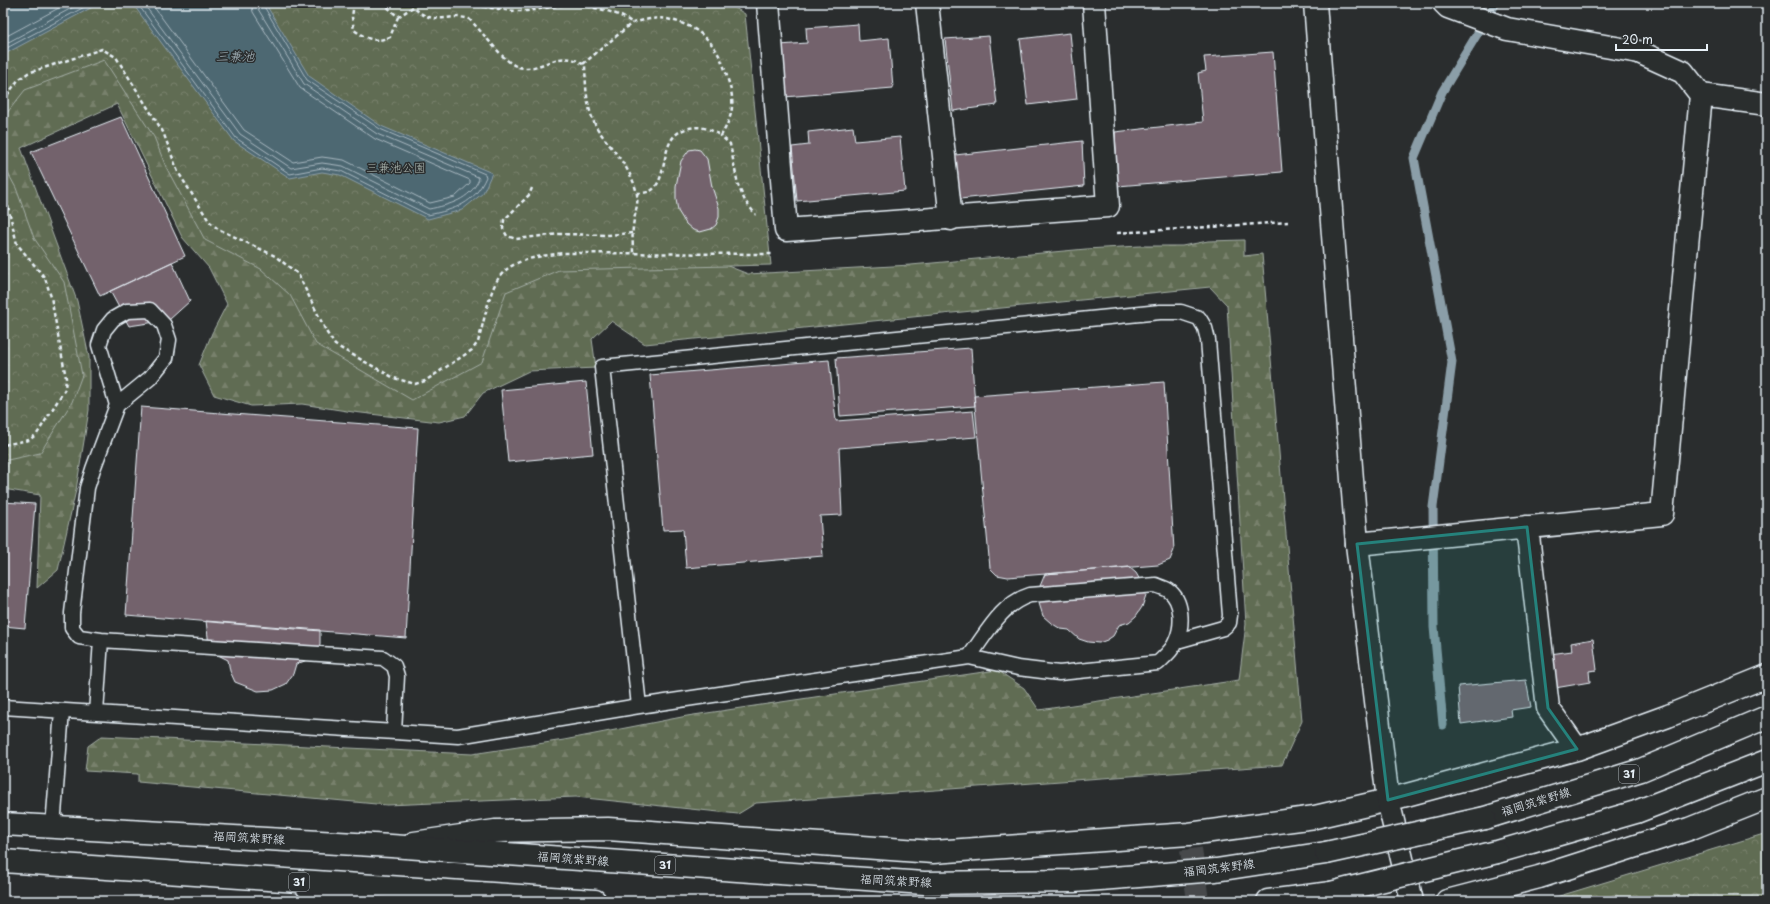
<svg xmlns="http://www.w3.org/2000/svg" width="1770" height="904" viewBox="0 0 1770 904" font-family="'Playpen Sans','Klee One',sans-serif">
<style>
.forest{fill:url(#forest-firs);stroke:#a4aea6}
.park{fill:url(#park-crowns);stroke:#a4aea6}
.water{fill:#4d6772;stroke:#8b9ea8}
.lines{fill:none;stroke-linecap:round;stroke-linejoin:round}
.shore{stroke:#aabac2;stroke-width:1}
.stream{stroke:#8b9ea8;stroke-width:9}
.building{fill:#73626c;stroke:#e8f1f8}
.minor-tunnel{stroke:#464a4c;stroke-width:22;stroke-dasharray:22 11;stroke-linecap:butt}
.service-casing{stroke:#e8f1f8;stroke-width:17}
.minor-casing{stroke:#e8f1f8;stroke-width:25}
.tertiary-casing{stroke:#e8f1f8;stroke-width:25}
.primary-casing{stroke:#e8f1f8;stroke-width:25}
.path{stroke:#e8f1f8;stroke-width:2.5;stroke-dasharray:4 3;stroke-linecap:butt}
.service{stroke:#2a2d2e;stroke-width:14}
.minor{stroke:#2a2d2e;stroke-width:22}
.tertiary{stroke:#2a2d2e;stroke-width:22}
.primary{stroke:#2a2d2e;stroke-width:22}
.primary-bridge-casing{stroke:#e8f1f8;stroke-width:25;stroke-linecap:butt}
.primary-bridge{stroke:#2a2d2e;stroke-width:22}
.marked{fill:#25827c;fill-opacity:0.2;stroke:#25827c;stroke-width:3;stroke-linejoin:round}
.labels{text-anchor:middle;stroke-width:3;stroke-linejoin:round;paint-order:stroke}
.shield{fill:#2a2d2e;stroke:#afb6bb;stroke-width:1}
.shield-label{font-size:11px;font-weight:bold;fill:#e8f1f8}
.park-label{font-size:12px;fill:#abb5ae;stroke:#2a2d2e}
.street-label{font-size:12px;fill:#e8f1f8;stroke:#2a2d2e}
.water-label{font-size:13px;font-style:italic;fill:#aabac2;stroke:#2a2d2e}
</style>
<defs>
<pattern id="forest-firs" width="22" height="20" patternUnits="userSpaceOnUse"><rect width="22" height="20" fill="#616c53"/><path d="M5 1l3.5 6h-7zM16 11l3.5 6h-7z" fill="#78816c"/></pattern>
<pattern id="park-crowns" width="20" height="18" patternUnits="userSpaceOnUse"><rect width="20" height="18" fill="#616c53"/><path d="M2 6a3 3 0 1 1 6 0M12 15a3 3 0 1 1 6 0" fill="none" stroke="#78816c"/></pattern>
</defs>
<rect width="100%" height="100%" fill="#2a2d2e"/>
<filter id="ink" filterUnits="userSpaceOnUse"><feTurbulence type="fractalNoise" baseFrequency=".025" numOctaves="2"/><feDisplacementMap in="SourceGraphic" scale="8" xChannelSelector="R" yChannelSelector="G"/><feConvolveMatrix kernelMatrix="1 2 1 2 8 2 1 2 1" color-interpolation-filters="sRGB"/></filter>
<g filter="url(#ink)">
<!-- forest -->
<path class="forest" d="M40 18 487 268 677 246 748 274 911 265 1086 249 1140 246H1182L1208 241 1244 240V256L1262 254 1302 721 1282 765 756 803 738 814 576 797 387 805 138 782V774L85 771 88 746 102 736 472 754 564 740 687 716 997 670 1024 688 1039 710 1239 680 1246 624 1227 305 1210 287 645 344 611 321 592 339 596 368 529 371 483 393 465 416 439 422 353 412 302 404 251 406 214 395 199 365 212 333 227 304 209 268 182 237 117 104 21 148 77 301 89 357V410L76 490 58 570 37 588 40 495 3 489V40Z"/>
<!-- park -->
<path class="park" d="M3 3H727L745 14 771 265 559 270 506 292 482 362 412 400 316 344 290 295 261 269 205 240 166 167 154 137 104 60 25 90 3 118Z
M3 164 16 188 34 238 64 282 82 375 72 402 40 453 3 461Z
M1767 833V901H1543Z"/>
<!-- water -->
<path class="water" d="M3 3H100L3 55Z
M132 3H265L309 76 381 126 492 173 483 193 462 210 428 219 340 175 322 172 290 178 234 141Z"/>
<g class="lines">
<!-- shore -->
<path class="shore" d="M137 3 236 138 290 174 322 168 341 171 428 215C456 209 474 204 486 177L485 174 380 129 307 80 262 3
M143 3 240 134 291 168 322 163 343 166 429 209C449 205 470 200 479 179L478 177 377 134 304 84 258 9 257 3
M151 3 244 130 293 162 322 157 344 160 430 203 455 197 470 183V180L375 139 300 88 253 12 251 3
M3 38 68 3
M3 45 81 3
M3 50 92 3"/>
<!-- stream -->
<path class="stream" d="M1443 725 1434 627 1433 507 1452 362 1414 158 1442 92 1496 3"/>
</g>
<!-- building -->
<path class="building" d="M858 24 859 41 889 38 893 88 784 97 780 45 807 43 806 28Z
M1070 33 1077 99 1028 105 1020 39Z
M989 36 997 105 953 111 945 39Z
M1273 52 1282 172 1118 186 1115 132 1203 122 1198 73 1206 71 1204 57Z
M121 117 185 256 100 296 31 152Z
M853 127 855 141 900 137 905 191 797 201 792 147 809 145 808 132Z
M1082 141 1084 186 960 199 955 155Z
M695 149 700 150 707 159 712 187 719 208V217L716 225 711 229 700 232 693 230 686 224 678 211 676 199V186L681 161 689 150Z
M172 262 190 301 169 320 129 326 110 291Z
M971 348 975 406 840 416 836 358Z
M829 360 836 421 973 411 976 437 839 448 842 515 820 516 823 556 686 568 683 529 663 530 650 375Z
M586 382 593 454 508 462 501 390Z
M1164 382 1174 550 1170 560 1158 565 1008 577 997 575 990 568 974 396Z
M141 407 418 428 406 638 126 615Z
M3 502 35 504 25 628 3 626Z
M1129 567 1136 573 1144 587 1146 595 1142 607 1136 616 1129 622 1119 625 1113 636 1107 640 1099 643 1088 642 1079 639 1069 630 1061 629 1051 623 1043 616 1038 600V591L1045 574Z
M206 621 320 630V644L316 654 308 660 296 664 293 674 286 684 273 690 258 691 235 682 230 671 228 660 216 654 209 645Z
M1593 639 1597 670 1589 671 1590 682 1555 688 1550 654 1572 651 1571 643Z
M1526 680 1531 707 1511 710 1512 717 1461 724 1458 686Z"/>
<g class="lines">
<!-- minor-tunnel -->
<path class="minor-tunnel" d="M1191 849 1198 901"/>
<!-- service casing -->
<g class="service-casing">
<path id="service" d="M101 640 79 637 72 628V613L87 488 93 469 117 405 150 378 166 358 169 340 164 325 150 310 127 311 113 319 104 330 99 345 117 405
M639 706 602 367 1160 312H1181L1199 318 1205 328 1208 340 1230 615 1229 623 1223 628 1177 641
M3 707 458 736 639 706 969 657 1018 668 1059 673 1158 663C1165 656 1173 650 1176 641 1183 626 1183 600 1168 590 1165 588 1160 587 1156 585L1030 595C1001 604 987 633 969 657
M96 713 101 640 383 658 394 666 397 676 394 732
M53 827 62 711"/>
</g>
<!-- minor casing -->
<g class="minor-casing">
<path id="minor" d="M768 3 786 230 1108 206 1094 3
M927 3 951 219
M1444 3 1448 7 1507 29 1639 52 1683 72 1701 95 1767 104
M1527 527 1548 708 1577 749
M1357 544 1662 514 1701 95
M414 843 495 831 608 829 933 852 1189 834 1315 817 1388 800 1577 749 1668 716 1767 676
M307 887 360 901
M1447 901 1539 877 1689 829 1767 798"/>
</g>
<!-- tertiary casing -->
<g class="tertiary-casing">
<path id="tertiary" d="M1315 3 1357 544 1388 800 1412 901"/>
</g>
<!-- primary casing -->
<g class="primary-casing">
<path id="primary" d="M1485 818 1641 770 1767 717
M3 824 391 846 924 883 1074 881 1216 870 1326 853
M1497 852 1636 812 1767 761
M3 861 595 901
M1268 901 1331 893"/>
</g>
<!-- path -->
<path class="path" d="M354 3 352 17 354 30C367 39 375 43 390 37L398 17 383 3
M479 3V6C493 8 507 11 522 11 537 11 550 6 564 5 581 3 621 12 632 23 644 20 658 16 671 20 704 28 720 48 728 80 731 89 733 98 732 107 731 118 726 127 721 136L730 144 738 185 745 201 756 215
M398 17 413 7C435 28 448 12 469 19 481 30 502 59 514 65 538 78 559 44 585 66 586 88 586 112 599 131 613 151 630 167 636 190 640 203 634 214 633 227 632 236 633 245 633 254
M583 64 632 23
M3 101 18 80 28 73 102 49 116 57 163 132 178 172 209 221 218 229 275 256 298 274 327 333 335 345 394 378 415 384 425 381 472 350 478 342C496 277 490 261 564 253L772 254
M3 186 17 244 45 278 51 297 66 378 65 389 37 434 29 440 3 445
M532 188 529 195 504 220 503 229 507 236 516 239 559 234 607 235 633 233
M637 193C642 193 647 193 652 190 670 176 658 137 686 129 700 125 709 128 721 136
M1117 233 1288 222"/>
<!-- service -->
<use href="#service" class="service"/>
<!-- minor -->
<use href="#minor" class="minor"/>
<!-- tertiary -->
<use href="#tertiary" class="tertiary"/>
<!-- primary -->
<use href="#primary" class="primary"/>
<!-- primary-bridge casing -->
<g class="primary-bridge-casing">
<path id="primary-bridge" d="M1326 853 1485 818
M1331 893 1497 852"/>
</g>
<!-- primary-bridge -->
<use href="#primary-bridge" class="primary-bridge"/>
</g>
</g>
<!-- marked area -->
<path class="marked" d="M1527 527 1548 708 1577 749 1388 800 1357 544Z"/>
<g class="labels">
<!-- shield labels -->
<g class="shield">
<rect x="1619" y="765" width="20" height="18" rx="3"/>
<rect x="655" y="856" width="20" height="18" rx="3"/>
<rect x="289" y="873" width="20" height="18" rx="3"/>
</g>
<g class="shield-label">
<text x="1629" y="778">31</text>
<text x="665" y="869">31</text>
<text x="299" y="886">31</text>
</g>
<!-- park labels -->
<g class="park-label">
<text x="396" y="172">三兼池公園</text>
</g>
<!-- street labels -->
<g class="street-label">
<text transform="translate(1536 802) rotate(-17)" y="4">福岡筑紫野線</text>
<text transform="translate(249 838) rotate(3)" y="4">福岡筑紫野線</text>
<text transform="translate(573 859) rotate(4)" y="4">福岡筑紫野線</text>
<text transform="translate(1219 868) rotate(-7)" y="4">福岡筑紫野線</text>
<text transform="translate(896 881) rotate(3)" y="4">福岡筑紫野線</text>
</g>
<!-- water labels -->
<g class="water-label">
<text x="235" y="61">三兼池</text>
</g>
</g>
<!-- margin -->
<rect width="1770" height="904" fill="none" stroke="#2a2d2e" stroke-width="16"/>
<rect x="8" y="8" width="1754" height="888" fill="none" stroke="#e8f1f8" stroke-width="1.5" filter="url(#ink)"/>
<!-- scale -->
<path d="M1616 44v6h91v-6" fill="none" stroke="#e8f1f8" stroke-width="2"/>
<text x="1622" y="44" font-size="12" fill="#e8f1f8" stroke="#2a2d2e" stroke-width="3" paint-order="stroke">20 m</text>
</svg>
